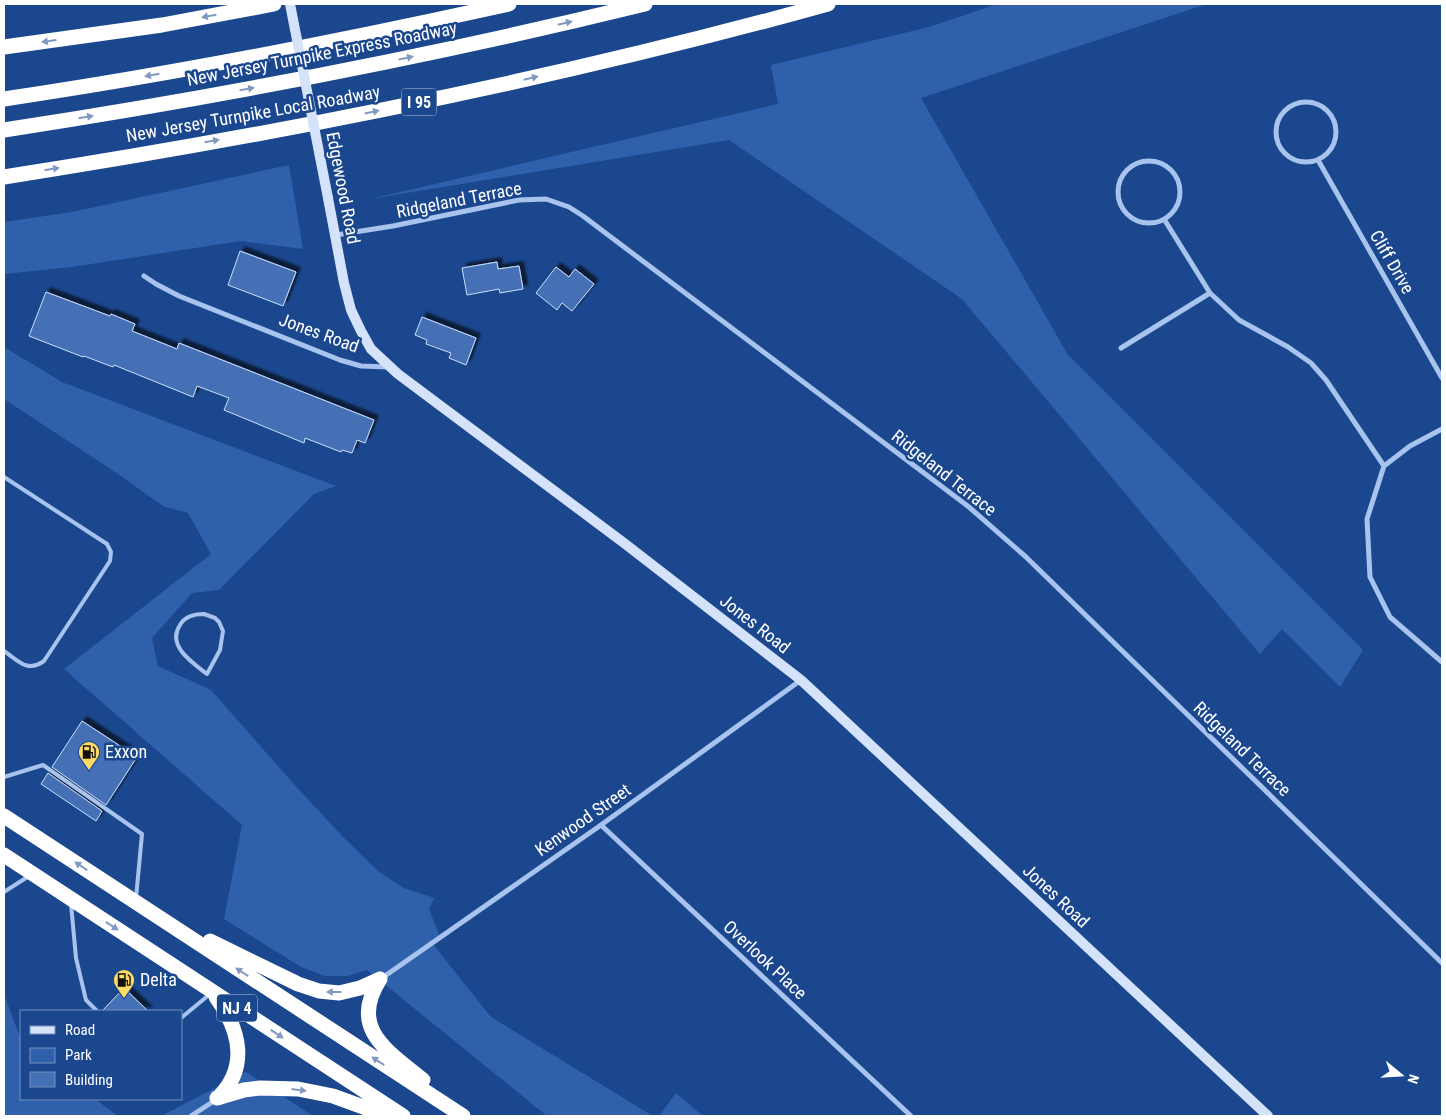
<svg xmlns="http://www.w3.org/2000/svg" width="1446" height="1120" viewBox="0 0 1446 1120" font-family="'Roboto Condensed',sans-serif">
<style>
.green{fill:#2e60ac}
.building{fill:#4470b6;stroke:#cddffa;filter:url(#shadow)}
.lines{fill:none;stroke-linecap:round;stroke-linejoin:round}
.lane{stroke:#a8c4ee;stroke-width:4}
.street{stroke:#a8c4ee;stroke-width:5}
.secondary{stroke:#d4e3fa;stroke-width:10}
.highway{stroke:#fff;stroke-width:15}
.secondary-bridge{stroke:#d4e3fa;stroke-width:10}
.oneway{fill:#829ac1}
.labels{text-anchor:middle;stroke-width:5;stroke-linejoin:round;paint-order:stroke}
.shield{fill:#1b478e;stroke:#bbc8dd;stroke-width:1}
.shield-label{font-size:16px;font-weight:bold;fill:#fff}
.street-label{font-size:18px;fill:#fff;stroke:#1b478e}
.poi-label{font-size:18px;fill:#fff;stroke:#1b478e;text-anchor:start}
</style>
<defs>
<filter id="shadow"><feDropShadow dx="4.5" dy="-4.5" stdDeviation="1" flood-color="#0009"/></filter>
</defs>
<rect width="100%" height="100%" fill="#1b478e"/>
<!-- green -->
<path class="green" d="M997 4H1207L921 98 1068 355 1363 650 1340 687 1282 629 1260 654 962 299 729 140 370 199 778 104 771 65 929 27Z
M289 165 303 249 241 241 72 267 4 274V222L72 212Z
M4 347 62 382 336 486 314 494 219 590 192 593 152 638 158 666 211 690 292 782 342 836 379 872 404 888 434 898 429 909 440 937 432 943 491 1017 653 1116H547L367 970 348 976H325L301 967 224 919 242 825 64 669 211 554 188 513 163 506 118 474 4 399Z
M4 994 21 1040V1099H95L118 1116H4Z
M246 1072 313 1116H161Z
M676 1093 703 1116H659Z"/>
<!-- building -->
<path class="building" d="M240 251 296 272 283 306 228 285Z
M497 262 498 269 519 266 523 289 500 293 499 289 467 295 462 268Z
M556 267 569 277 575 269 594 284 572 311 562 303 557 310 536 293Z
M46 292 110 316 111 314 135 324 132 331 177 349 179 343 374 420 365 443 357 440 352 453 342 450 341 452 305 438 304 443 224 410 229 398 197 386 193 397 114 365 113 367 84 356 83 357 29 336Z
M422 317 476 338 466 365 449 358 451 353 426 344 427 340 415 335Z
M82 721 137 757 106 805 52 767Z
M48 773 102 811 96 821 41 784Z
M124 988 148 1011H102Z"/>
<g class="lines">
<!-- lane -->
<path class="lane" d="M4 477 107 544 111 552 110 561 44 661C27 673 19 661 4 651
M204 614 215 618 219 622 223 631 220 650 207 674C193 663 166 646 180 625 185 616 194 614 204 614Z
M4 777 43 765 142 834 136 898
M4 892 29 876
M71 904 76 958 86 1000 97 1011
M181 1018 210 994"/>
<!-- street -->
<path class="street" d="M1276 132a30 30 0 1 1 60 0a30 30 0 1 1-60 0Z
M1318 160 1442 378
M1118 192a31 31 0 1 1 62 0a31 31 0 1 1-62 0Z
M1164 219 1210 293 1239 320 1288 347 1311 363 1326 380 1384 466
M336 235 393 226 519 200 546 199 569 207 583 216 969 507 1026 557 1442 963
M144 276 156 284 179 296 340 360 361 366 389 367
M1121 348 1210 293
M1442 429 1410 446 1384 466 1367 519 1370 577 1390 617 1442 662
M601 825 911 1116
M382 978 601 825 801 680
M191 1116 217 1099"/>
<!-- secondary -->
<path class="secondary" d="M328 198 344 283 351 310 361 331 371 349 398 374 624 543 801 680 1268 1116"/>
<!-- highway -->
<path class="highway" d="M4 47 162 25 274 4
M4 99C173 74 342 41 509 4
M4 130C219 97 433 56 645 4
M4 177C281 134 558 79 828 4
M4 816 463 1116
M4 855 403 1116
M210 941 298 984 319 991 339 993 360 988 380 979
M380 979C348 1029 388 1051 423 1080
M216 997C240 1030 249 1067 218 1098
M217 1098 244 1090 260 1088 298 1089 333 1096 388 1116"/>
<!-- secondary-bridge -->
<path class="secondary-bridge" d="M290 4 328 198"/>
</g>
<!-- one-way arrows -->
<defs><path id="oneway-solid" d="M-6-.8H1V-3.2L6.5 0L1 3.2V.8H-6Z" transform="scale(1.25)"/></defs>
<g class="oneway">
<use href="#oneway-solid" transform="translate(209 16) rotate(170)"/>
<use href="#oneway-solid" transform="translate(565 23) rotate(-13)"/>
<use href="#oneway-solid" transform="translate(49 41) rotate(172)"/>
<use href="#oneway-solid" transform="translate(406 58) rotate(-12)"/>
<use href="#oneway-solid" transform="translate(152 75) rotate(170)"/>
<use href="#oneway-solid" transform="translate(531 78) rotate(-13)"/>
<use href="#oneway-solid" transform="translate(247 89) rotate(-10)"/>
<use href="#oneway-solid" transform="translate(372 112) rotate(-12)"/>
<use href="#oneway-solid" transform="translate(86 117) rotate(-9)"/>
<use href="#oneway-solid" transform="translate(212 141) rotate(-10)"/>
<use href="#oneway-solid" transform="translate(52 169) rotate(-9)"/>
<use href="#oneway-solid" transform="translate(81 866) rotate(-147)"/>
<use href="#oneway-solid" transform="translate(112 926) rotate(33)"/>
<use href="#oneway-solid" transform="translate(242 972) rotate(-147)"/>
<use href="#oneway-solid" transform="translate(334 992) rotate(-180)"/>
<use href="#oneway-solid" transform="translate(277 1034) rotate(33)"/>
<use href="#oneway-solid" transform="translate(378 1061) rotate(-147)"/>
<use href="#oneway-solid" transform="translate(299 1090) rotate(7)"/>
</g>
<!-- icons -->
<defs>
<g id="fuel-pin" transform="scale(1.125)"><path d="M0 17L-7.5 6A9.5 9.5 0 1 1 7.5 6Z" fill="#ffda64" stroke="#1b478e"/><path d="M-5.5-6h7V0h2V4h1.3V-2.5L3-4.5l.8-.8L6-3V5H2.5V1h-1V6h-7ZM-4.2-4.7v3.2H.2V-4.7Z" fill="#111"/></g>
</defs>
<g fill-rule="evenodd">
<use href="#fuel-pin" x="89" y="752"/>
<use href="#fuel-pin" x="124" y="980"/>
</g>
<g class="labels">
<!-- shield labels -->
<g class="shield">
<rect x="401.5" y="88.5" width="35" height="27" rx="4"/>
<rect x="217" y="994.5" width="40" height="27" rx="4"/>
</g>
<g class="shield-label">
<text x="419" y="108">I 95</text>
<text x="237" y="1014">NJ 4</text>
</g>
<!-- street labels -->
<g class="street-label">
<text transform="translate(322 54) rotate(-11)" y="6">New Jersey Turnpike Express Roadway</text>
<text transform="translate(253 114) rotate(-10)" y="6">New Jersey Turnpike Local Roadway</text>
<text transform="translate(343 188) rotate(79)" y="6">Edgewood Road</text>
<text transform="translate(459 200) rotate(-11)" y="6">Ridgeland Terrace</text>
<text transform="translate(1392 262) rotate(60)" y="6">Cliff Drive</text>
<text transform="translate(319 333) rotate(20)" y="6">Jones Road</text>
<text transform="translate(944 473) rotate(38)" y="6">Ridgeland Terrace</text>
<text transform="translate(755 624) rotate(38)" y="6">Jones Road</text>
<text transform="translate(1242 749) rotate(44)" y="6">Ridgeland Terrace</text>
<text transform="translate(583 820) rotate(-35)" y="6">Kenwood Street</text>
<text transform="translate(1056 896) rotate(43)" y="6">Jones Road</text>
<text transform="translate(765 960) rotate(43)" y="6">Overlook Place</text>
</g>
<!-- poi labels -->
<g class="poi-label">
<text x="105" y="758">Exxon</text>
<text x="140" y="986">Delta</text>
</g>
</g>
<!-- border -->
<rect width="1446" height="1120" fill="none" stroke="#ffffff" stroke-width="10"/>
<!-- legend -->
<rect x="20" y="1010" width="162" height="90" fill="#1b478e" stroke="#7691bb"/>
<rect x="30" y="1026" width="25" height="8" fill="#d4e3fa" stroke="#7691bb"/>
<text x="65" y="1035" font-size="15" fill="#ffffff">Road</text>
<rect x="30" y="1048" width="25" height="15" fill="#2e60ac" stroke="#7691bb"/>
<text x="65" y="1060" font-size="15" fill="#ffffff">Park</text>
<rect x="30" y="1072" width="25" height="15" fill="#4470b6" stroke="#7691bb"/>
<text x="65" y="1085" font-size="15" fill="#ffffff">Building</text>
<!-- north arrow -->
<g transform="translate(1401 1075) rotate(108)" stroke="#1b478e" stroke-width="4" paint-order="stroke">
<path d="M0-4L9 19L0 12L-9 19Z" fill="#ffffff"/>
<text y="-8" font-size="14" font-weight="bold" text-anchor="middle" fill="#ffffff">N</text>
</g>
</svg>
